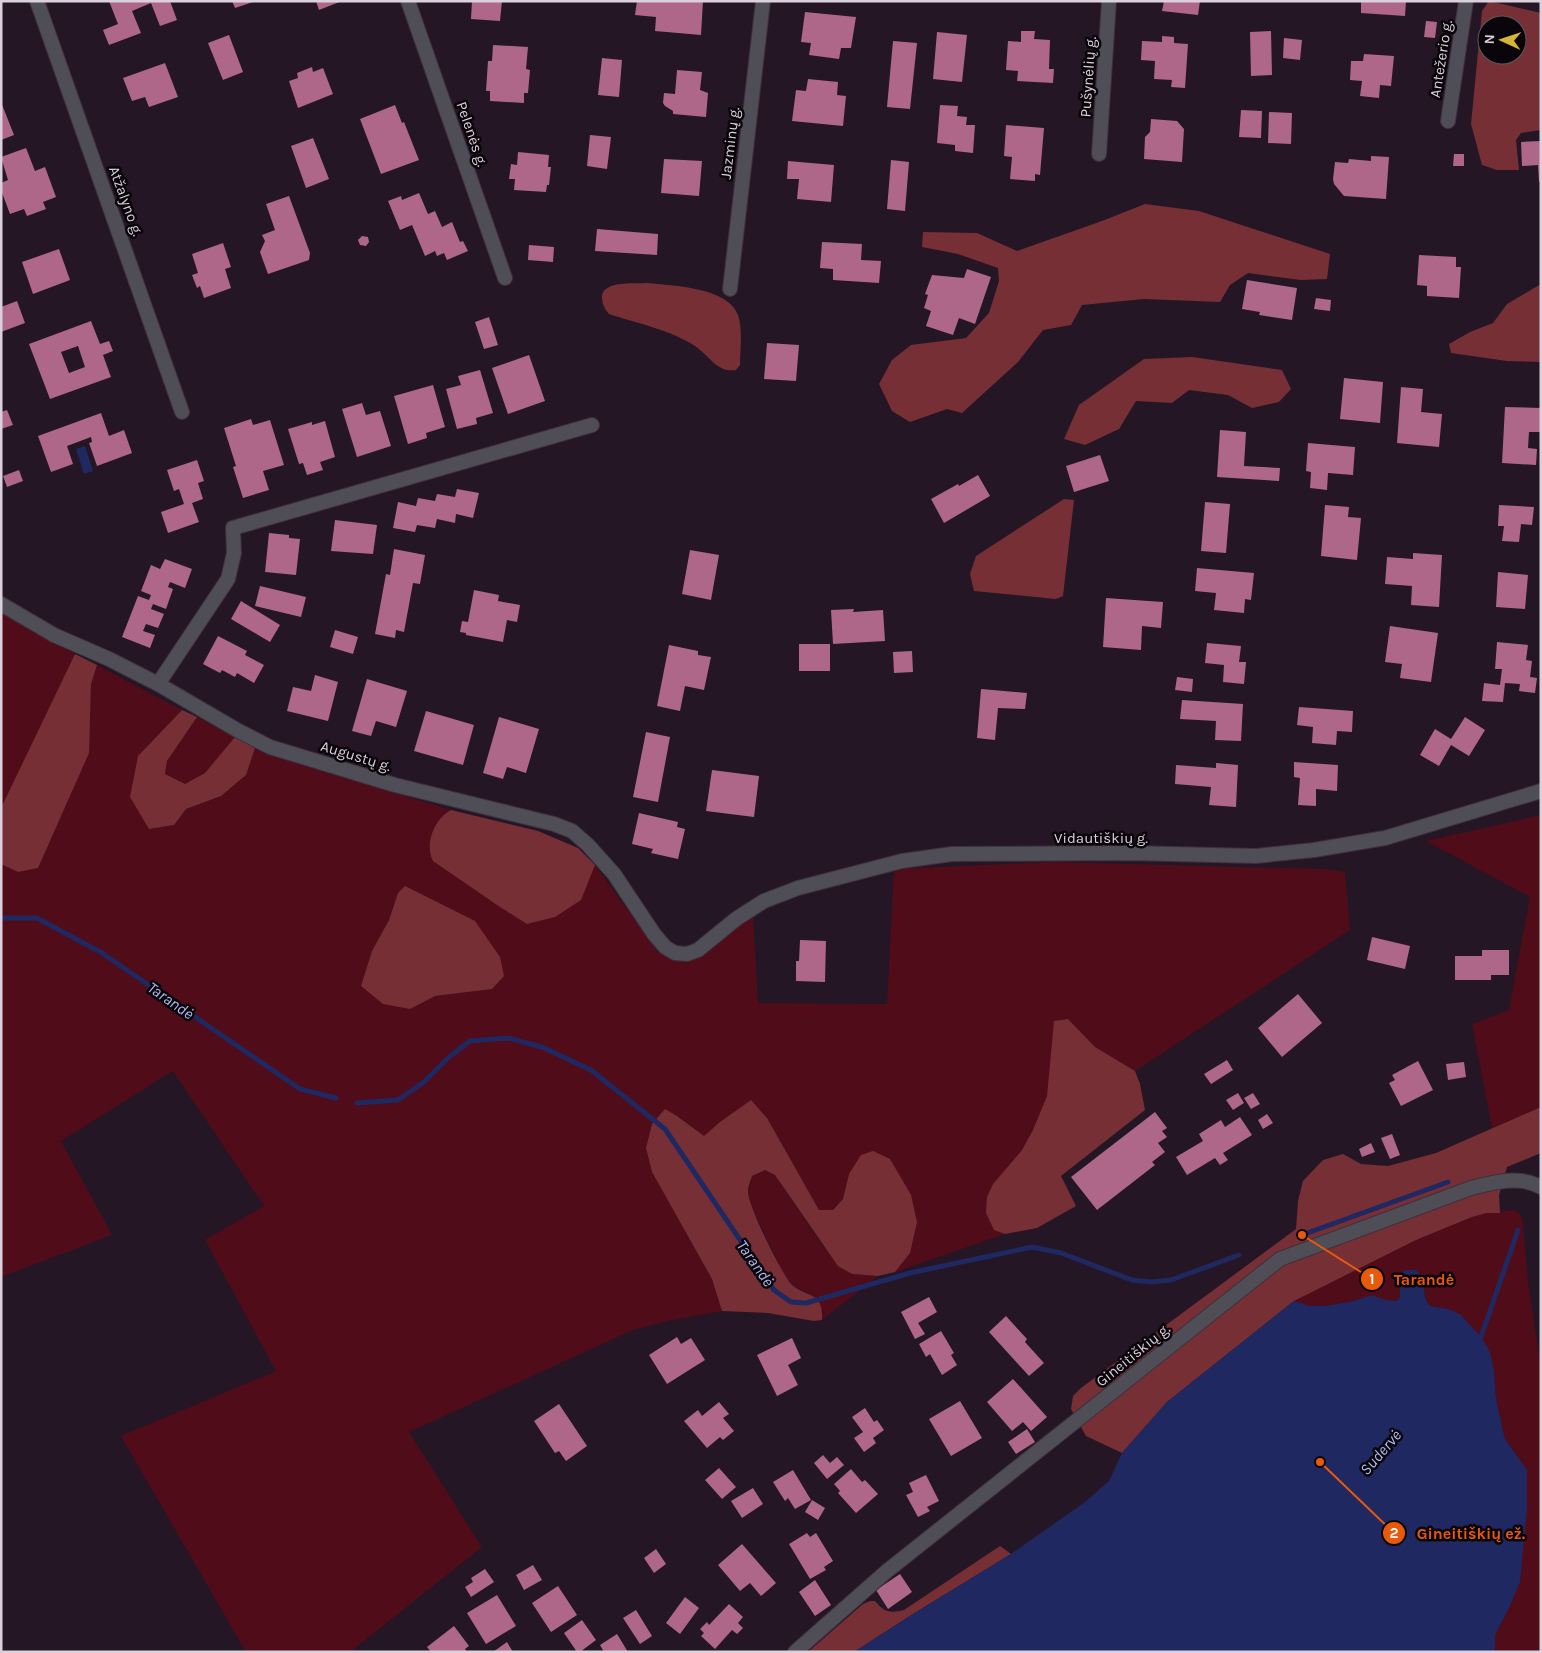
<svg xmlns="http://www.w3.org/2000/svg" width="1542" height="1653" viewBox="0 0 1542 1653" font-family="Karla,sans-serif">
<style>
.green{fill:#510c19;fill-rule:evenodd}
.forest{fill:#772f36;fill-rule:evenodd}
.water{fill:#1f2860}
.lines{fill:none;stroke-linecap:round;stroke-linejoin:round}
.stream{stroke:#1f2860;stroke-width:5}
.building{fill:#ae6789;fill-rule:evenodd}
.minor-casing{stroke:#3e303f;stroke-width:16}
.minor{stroke:#4f4d56;stroke-width:14}
.labels{text-anchor:middle;stroke-width:5;stroke-linejoin:round;paint-order:stroke}
.street-label{font-size:15px;fill:#dbd1dc;stroke:#0a050a}
.water-label{font-size:16px;font-style:italic;fill:#adbcf2;stroke:#0a050a}
.leader{fill:none;stroke:#e8590c;stroke-width:2}
.callout-dot{fill:#e8590c;stroke:#0a050a;stroke-width:2}
.mark-label{font-size:15px;text-anchor:middle;font-weight:bold;fill:#fff}
.callout-label{font-size:16px;text-anchor:middle;font-weight:bold;fill:#e8590c;stroke:#0a050a;stroke-width:5;stroke-linejoin:round;paint-order:stroke}
</style>
<rect width="100%" height="100%" fill="#241625"/>
<!-- green -->
<path class="green" d="M1 612 75 654 1 808Z
M97 665 182 710 138 756 174 825 186 809 221 796 246 775 255 748 269 755 451 810 445 813 580 900 595 865 658 952 671 959H685L753 914 758 1003 887 1004 894 869 1053 862 1325 869 1345 872 1350 930 1135 1071 1095 1047 1068 1019 1055 1021 1047 1096 1033 1130 1022 1150 993 1184 986 1213 994 1230 1005 1234 895 1272 910 1253 849 1174 843 1199 833 1210H819L767 1118 751 1101 720 1122 704 1136 678 1116 652 1124 646 1148 652 1172 712 1279 722 1311 667 1321 633 1330 409 1432 482 1547 350 1652H246L121 1436 276 1371 205 1240 264 1206 173 1071 61 1141 112 1235 1 1277V864L18 872 91 706V684ZM398 893 492 989 435 996 372 951 389 920Z
M197 717 235 737 205 773 185 784 165 774 167 761Z
M1541 815V1107L1492 1128 1472 1024 1509 1010 1530 897 1426 841Z
M765 1170 775 1175 823 1246 852 1274 878 1276 822 1320 823 1311 810 1294 793 1286 783 1273 752 1208 748 1192 752 1176Z
M1514 1210 1521 1215 1523 1224 1528 1282 1541 1369V1652H1495V1635L1509 1608 1520 1582 1527 1511V1470L1505 1439 1496 1399 1494 1371 1449 1309 1430 1306C1423 1297 1424 1290 1425 1279L1400 1278V1297L1397 1301 1386 1300 1371 1295 1354 1301 1324 1306H1309L1294 1301 1416 1240 1472 1217 1487 1213Z"/>
<!-- forest -->
<path class="forest" d="M1489 1 1541 13V130L1521 133 1516 140 1519 170H1497L1482 165 1471 124 1482 11ZM1487 25H1517V55H1487Z
M1145 204 1199 211 1330 254 1327 279 1301 280 1248 273 1230 285 1220 302 1144 299 1082 305 1071 325 1043 330 1018 362 962 413 947 409 910 422 892 411 879 384 892 360 911 345 966 338 989 313 999 281 998 268 958 254 922 247 923 232 977 233 1017 251 1102 221Z
M648 283C673 286 728 287 738 315 743 330 740 349 740 365L736 370C717 373 710 356 695 346 671 330 636 323 609 314 604 308 602 304 602 296 604 280 636 284 648 283Z
M1541 284V362L1507 361 1451 353 1449 344 1470 332 1493 323 1507 304Z
M1192 357 1282 370 1291 389 1279 402 1252 408 1228 395 1189 390 1172 403 1136 401 1119 429 1085 445 1064 439 1079 405 1144 359Z
M1064 499 1074 500 1063 596 1056 599 974 591 970 574 976 556Z
M75 654 97 665 91 684 89 753 38 868 18 872 1 864V808Z
M182 710 197 717 167 761 165 774 185 784 205 773 235 737 255 748 246 775 221 796 186 809 174 825 149 829 130 797 138 756Z
M451 810 538 831 578 848 595 865 581 900 555 917 527 924 500 907 433 861C424 844 435 818 451 810Z
M405 886 475 921 500 957 504 976 492 989 435 996 410 1009 383 1004 361 986 372 951 389 920 398 893Z
M1068 1019 1095 1047 1135 1071 1140 1084 1145 1110 1061 1176 1076 1206 1037 1228 1005 1234 994 1230 986 1213 987 1197 993 1184 1022 1150 1033 1130 1047 1096 1054 1021Z
M751 1100 767 1118 819 1210H833L843 1199 849 1174 861 1155 873 1151 890 1159 911 1195 917 1222 910 1253 895 1272 878 1276 852 1274 838 1266 775 1175 765 1170 752 1176C751 1180 748 1186 748 1191 747 1204 782 1275 792 1285 807 1298 824 1291 822 1320L814 1321 768 1313 722 1311 712 1279 652 1172 646 1148 652 1124 665 1109 677 1116 704 1136 720 1122Z
M1541 1107V1153L1507 1167 1499 1195 1500 1213H1487L1472 1217 1416 1240 1294 1301 1167 1402 1122 1453 1086 1436 1071 1409 1073 1396 1081 1388 1296 1229 1298 1201 1303 1181 1323 1160 1343 1154 1361 1164 1388 1166 1436 1153Z
M1000 1546 1011 1554 913 1614 854 1652H808L863 1604 870 1601H875C885 1613 890 1613 904 1610Z"/>
<!-- water -->
<path class="water" d="M85 446 93 471 84 474 76 449Z
M1408 1270H1416L1425 1279C1424 1290 1423 1297 1430 1306L1449 1309 1461 1315 1481 1337 1490 1352 1494 1371 1496 1399 1505 1439 1527 1470V1511L1520 1582 1509 1608 1495 1635V1652H854L913 1614 1011 1554 1085 1502 1109 1481 1122 1453 1167 1402 1294 1301 1309 1306H1324L1354 1301 1371 1295 1386 1300 1397 1301 1400 1297V1278L1402 1272Z"/>
<g class="lines">
<!-- stream -->
<path class="stream" d="M1 918H37L102 953 300 1089 336 1098
M357 1103 398 1100 424 1082 449 1057 470 1041 508 1038 542 1047 591 1070 665 1129 774 1290 791 1302 806 1303 910 1273 1032 1247 1061 1253 1132 1280 1151 1282 1171 1280 1239 1255
M1302 1235 1448 1182
M1477 1341 1481 1337 1518 1230"/>
</g>
<!-- building -->
<path class="building" d="M109 1H170L177 20 160 26 151 3 132 11 141 33 109 45 103 30 118 24Z
M232 1H252L253 2 235 8Z
M316 1H342L319 10Z
M472 1H502L500 21 471 19Z
M637 1H703L701 35 655 31 656 17 635 15Z
M1164 1H1200L1198 15 1162 11Z
M1361 1H1406L1405 16 1361 13Z
M805 12 856 17 851 48H841L839 59 809 55 811 43 801 42Z
M1426 21 1437 22 1435 38 1424 37Z
M1021 31H1035L1034 39 1050 40 1049 69H1054L1053 83 1017 81 1018 71 1006 70 1008 41 1021 42Z
M1271 31 1272 75 1251 76 1250 32Z
M937 32 967 35 962 82 933 79Z
M229 35 243 72 223 80 208 43Z
M1162 36 1174 37V43L1188 44 1185 88 1171 87 1172 80 1154 79 1155 61 1141 60 1142 41 1162 42Z
M1284 38 1302 40 1300 60 1283 58Z
M893 41 917 43 910 109 887 107Z
M493 45 528 47 526 69 530 70 528 93H524V103L490 101V91H486L488 61H492Z
M1364 54 1394 56 1391 86 1380 85 1379 98 1360 96 1362 81 1350 80 1351 61H1363Z
M602 58 622 60 619 97 598 95Z
M165 63 178 97 149 107 145 97 132 101 123 78Z
M312 67 313 72 323 68 333 94 298 108 289 81 298 78 297 73Z
M677 70 702 72 700 90 708 93 706 117 673 114V111L665 106 663 103 664 93 675 94Z
M808 79 838 82 837 95 846 96 843 126 792 121 796 90 806 91Z
M1 102 14 135 1 140Z
M395 105 402 123 404 122 419 160 381 174 360 119Z
M940 105 958 106 957 116 967 117 966 125H975L973 153 955 151V145L937 143Z
M1241 110 1262 111 1261 138 1239 137Z
M1269 112 1292 113 1291 144 1268 143Z
M1151 119 1177 121 1184 129 1182 162 1144 159 1145 137 1150 132Z
M1006 125 1044 128 1040 175 1035 174V181L1010 179 1012 157 1004 156Z
M590 135 611 137 607 169 587 166Z
M313 138 329 179 306 188 291 146Z
M1541 141V181L1539 182 1538 165 1522 166 1521 142Z
M26 148 35 171 45 167 56 197 43 202 46 209 27 216 24 209 10 214 1 190V183L8 180 1 157Z
M518 152 549 155 548 167H551L549 185H547L546 192 514 190 515 179H509L511 164 517 165Z
M1454 154H1464V166H1453Z
M1371 156 1389 157 1386 199 1344 196 1334 184 1333 179 1335 162 1348 163 1349 159 1371 161Z
M664 159 702 161 699 196 661 193Z
M891 160 909 162 905 211 887 209Z
M788 161 834 165 831 202 797 199 799 179H787Z
M419 193 428 214 435 211 442 227 452 222 460 242 463 241 468 251 447 260 444 253 437 256 435 251 425 256 412 225 400 230 388 201 401 196 402 200Z
M289 196 310 253 309 260 268 274 260 252 265 241 262 235 275 230 266 204Z
M597 229 658 234 657 255 595 251Z
M362 236 368 237 369 242 366 246 360 245 358 240Z
M822 242 862 244 861 260 881 261 879 283 833 280V269L820 268Z
M223 243 231 267 225 269 231 288 204 298 200 286 197 288 192 275 198 273 192 254Z
M529 245 554 247 553 262 528 260Z
M59 249 70 280 33 294 22 262Z
M1419 255 1456 257V267H1461L1459 298 1427 296V286L1417 285Z
M967 269 991 277 975 324 959 318 953 335 926 326 931 311 924 308 928 295 925 294 932 275 964 278Z
M1247 280 1297 288 1292 320 1259 315 1260 312 1242 309Z
M1316 298 1331 300 1330 311 1314 309Z
M17 301 25 323 1 332V307Z
M489 317 498 345 484 349 475 322Z
M91 321 100 344 109 341 113 351 103 355 111 377 50 399 29 344ZM78 346 85 367 69 373 61 352Z
M767 343 799 345 796 381 764 379Z
M529 355 545 401 508 414 492 368Z
M480 370 493 413 476 418 477 424 457 429 446 389 461 385 458 376Z
M1344 378 1383 382 1380 423 1340 419Z
M433 385 445 427 426 433 427 438 408 444 394 396Z
M1401 387 1423 389 1421 412 1442 414 1439 447 1397 443Z
M362 403 366 415 380 411 391 446 357 457 342 409Z
M1505 407 1541 408V432H1529L1528 448 1537 449 1536 465 1502 463Z
M7 410 13 425 1 429V412Z
M101 413 109 436 124 430 132 453 97 466 89 443 92 442 91 437 67 446 73 464 51 472 38 436Z
M251 419 253 425 270 420 284 465 263 471 269 490 243 498 233 467 236 466 224 428Z
M325 421 335 457 320 462 323 470 307 475 303 463 299 464 288 429 312 422V425Z
M1220 430 1246 432 1244 466 1280 468 1279 481 1217 477Z
M1308 443 1355 447 1353 475 1328 473 1327 490 1310 488 1311 472 1306 471Z
M1100 455 1109 481 1074 492 1066 466Z
M197 460 204 481 198 483 203 499 192 503 199 522 168 533 161 512 184 504 179 489 174 491 167 470Z
M19 470 23 481 7 487 3 476Z
M978 475 990 496 944 523 931 499 958 484 959 486Z
M457 489 479 493 473 518 456 514 455 523 437 519 435 528 417 525 415 532 393 528 398 502 416 506 418 498 435 501 437 494 455 497Z
M1205 502 1230 504 1226 553 1201 551Z
M1325 505 1349 507 1348 517 1361 518 1357 560 1321 556Z
M1499 505 1534 507 1532 525 1521 524 1519 542 1502 541 1504 526H1498Z
M335 520 377 525 373 554 331 551Z
M269 533 289 535V538L300 539 296 575 265 572Z
M394 549 425 555 420 584 413 583 404 632 396 630 395 638 375 634 386 574 390 575Z
M690 550 719 555 711 600 682 594Z
M1413 553 1442 555 1439 607 1411 605 1412 586 1385 584 1387 557 1413 559Z
M165 559 192 569 185 588 170 582 168 587 173 589 166 609 153 604 151 609 164 614 158 628 146 624 143 631 155 635 150 648 122 637 138 596 149 600 151 595 141 591 151 565 160 569Z
M1197 568 1254 573 1251 600 1245 599 1244 613 1214 610 1216 593 1195 591Z
M1498 572 1528 575 1525 609 1496 607Z
M260 586 306 597 301 617 255 606Z
M474 590 499 595 498 601 520 605 517 622 507 620 503 642 466 635V633L460 632 462 621 468 622Z
M1106 598 1163 602 1161 628 1142 626 1141 650 1103 647Z
M241 601 280 625 270 642 231 619Z
M854 609 853 612 883 610 885 641 833 644 831 610Z
M1390 626 1438 633 1431 682 1400 678 1402 664 1385 662Z
M335 630 358 637 353 654 330 647Z
M218 636 247 651 245 655 264 665 254 683 237 673 235 677 222 670 220 673 203 664Z
M1497 642 1528 645 1526 660 1532 661 1530 677 1537 678 1535 693 1519 691 1520 684 1505 683 1503 702 1482 701 1484 683 1500 685 1502 669H1495Z
M1207 643 1241 646 1239 662H1246L1244 684 1223 682 1224 665 1205 663Z
M799 644H830V671H799Z
M669 645 698 651V655L711 657 704 690 685 686 680 711 657 706Z
M912 651 913 672 894 673 893 652Z
M315 675 338 682 328 721 287 711 293 687 311 691Z
M1177 677 1193 679 1192 692 1175 690Z
M367 679 407 691 396 727 376 721 371 736 352 731Z
M981 689 1027 693 1025 709 998 708 995 740 977 738Z
M1182 700 1243 704 1241 741 1215 740 1216 721 1180 719Z
M1299 707 1353 711 1352 732 1337 731 1336 745 1312 743 1313 727 1297 725Z
M426 711 474 725 463 765 414 751Z
M499 717 539 729 526 773 507 767 503 779 483 773Z
M1465 717 1485 730 1469 756 1451 745 1439 766 1420 755 1435 729 1451 739Z
M646 732 670 737 658 802 633 797Z
M1294 762 1338 765 1337 791 1316 789V806L1298 805 1300 778 1294 777Z
M1216 763 1238 765 1236 807 1209 805 1211 787 1175 784 1176 765 1216 768Z
M712 770 759 776 754 817 706 811Z
M639 813 678 822 677 827 685 829 678 859 651 853 653 849 632 844Z
M1372 937 1410 946 1405 969 1367 960Z
M800 940 826 941 825 982 796 981V961H799Z
M1482 950H1509V975H1491V980H1455V956H1482Z
M1298 994 1322 1023 1282 1057 1258 1028Z
M1227 1060 1233 1070 1211 1084 1204 1074Z
M1418 1061 1433 1090 1401 1106 1389 1083 1395 1080 1392 1075Z
M1464 1062 1466 1077 1448 1080 1446 1064Z
M1238 1093 1244 1103 1233 1110 1226 1100Z
M1253 1093 1260 1104 1251 1109 1244 1098Z
M1155 1112 1167 1128 1162 1131 1167 1137 1158 1143 1165 1152 1152 1162 1155 1165 1097 1210 1071 1177Z
M1267 1114 1273 1123 1263 1129 1258 1120Z
M1240 1117 1252 1135 1223 1153 1228 1160 1220 1165 1215 1158 1187 1175 1176 1157 1203 1141 1199 1134 1221 1120 1225 1127Z
M1392 1134 1400 1155 1390 1159 1381 1138Z
M1371 1143 1375 1152 1362 1157 1359 1149Z
M929 1297 937 1312 918 1323 925 1334 915 1339 901 1312Z
M1006 1316 1027 1339 1025 1342 1044 1363 1029 1376 989 1332Z
M941 1331 954 1353 951 1355 957 1365 942 1375 930 1354 926 1357 919 1344Z
M677 1337 681 1344 691 1338 705 1360 667 1384 649 1355Z
M792 1338 801 1358 788 1365 798 1385 777 1396 757 1355Z
M1013 1379 1047 1417 1031 1431 1023 1422 1012 1431 987 1402Z
M960 1401 982 1438 951 1456 929 1419Z
M719 1402 729 1414 723 1418 734 1431 723 1440 720 1437 707 1448 684 1421 698 1410 702 1416Z
M559 1404 587 1446 566 1461 559 1451 555 1453 534 1421Z
M865 1408 874 1422 877 1420 884 1430 873 1438 876 1443 864 1452 854 1438 863 1432 852 1417Z
M1027 1429 1035 1442 1016 1454 1008 1442Z
M823 1455 830 1463 837 1457 844 1465 827 1479 814 1463Z
M719 1468 736 1487 722 1499 705 1480Z
M851 1469 862 1482 865 1480 878 1494 856 1513 838 1493 840 1491 834 1484Z
M793 1470 811 1500 795 1509 788 1498 785 1501 773 1482Z
M926 1475 939 1501 927 1507 930 1511 918 1517 906 1495 913 1492 909 1483Z
M753 1488 763 1504 742 1518 731 1501Z
M812 1500 825 1508 818 1520 805 1512Z
M807 1533 810 1537 816 1533 833 1561 824 1567 826 1570 810 1579 789 1544Z
M742 1544 776 1583 761 1596 750 1583 740 1591 718 1565Z
M656 1549 666 1564 654 1573 644 1558Z
M533 1565 542 1580 524 1590 516 1575Z
M485 1569 494 1582 471 1597 465 1587 473 1582 471 1578Z
M900 1574 912 1592 888 1609 876 1590Z
M815 1580 831 1605 815 1616 799 1592Z
M558 1586 577 1615 551 1632 532 1603Z
M497 1595 516 1626 486 1644 467 1613Z
M685 1597 699 1608 680 1634 666 1623Z
M729 1604 743 1617 738 1623 743 1628 737 1634 732 1630 715 1649 701 1636 704 1633 700 1629 707 1622 709 1625Z
M636 1610 652 1636 640 1644 623 1618Z
M582 1620 596 1640 580 1652H577L564 1633Z
M454 1626 469 1646 465 1649 467 1652H431L427 1647Z
M617 1634 628 1652H604L600 1645Z
M507 1642 513 1652H493Z"/>
<g class="lines">
<!-- minor casing -->
<g class="minor-casing">
<path id="minor" d="M37 1 182 412
M408 1 505 278
M1448 121 1466 1
M1099 154 1109 1
M730 289 763 1
M1 604 54 635 109 659 158 684 237 730 270 747 395 785 554 824 572 831 588 845 614 874 654 934 665 947 675 953 687 954 698 950 736 919 764 901 798 888 902 861 952 854 1129 853 1256 856 1314 850 1385 838 1541 791
M158 684 228 579 234 553 233 528 592 425
M795 1652 887 1571 1280 1259 1471 1188C1494 1182 1519 1175 1541 1187"/>
</g>
<!-- minor -->
<use href="#minor" class="minor"/>
</g>
<g class="labels">
<!-- street labels -->
<g class="street-label">
<text transform="translate(1441 59) rotate(-81)" y="5">Antežerio g.</text>
<text transform="translate(1088 77) rotate(-86)" y="5">Pušynėlių g.</text>
<text transform="translate(472 134) rotate(71)" y="5">Pelenės g.</text>
<text transform="translate(730 143) rotate(-83)" y="5">Jazminų g.</text>
<text transform="translate(126 201) rotate(70)" y="5">Atžalyno g.</text>
<text transform="translate(356 756) rotate(17)" y="5">Augustų g.</text>
<text x="1101" y="843">Vidautiškių g.</text>
<text transform="translate(1133 1355) rotate(-39)" y="5">Gineitiškių g.</text>
</g>
<!-- water labels -->
<g class="water-label">
<text transform="translate(171 1000) rotate(35)" y="6">Tarandė</text>
<text transform="translate(756 1263) rotate(55)" y="6">Tarandė</text>
<text transform="translate(1380 1452) rotate(-49)" y="6">Sudervė</text>
</g>
</g>
<!-- callouts -->
<path class="leader" d="M1302 1235L1372 1279M1320 1462L1394 1533"/>
<g class="callout-dot">
<circle cx="1302" cy="1235" r="5"/>
<circle cx="1320" cy="1462" r="5"/>
<circle cx="1372" cy="1279" r="12"/>
<circle cx="1394" cy="1533" r="12"/>
</g>
<g class="mark-label">
<text x="1372" y="1284">1</text>
<text x="1394" y="1538">2</text>
</g>
<g class="callout-label">
<text x="1424" y="1285">Tarandė</text>
<text x="1471" y="1539">Gineitiškių ež.</text>
</g>
<!-- border -->
<rect width="1542" height="1653" fill="none" stroke="#dbd1dc" stroke-width="5"/>
<!-- north arrow -->
<g transform="translate(1502 40) rotate(273)"><circle r="24" fill="#0a050a" stroke="#5e575e"/>
<path d="M0-4L9 19L0 12L-9 19Z" fill="#d5b535"/>
<text y="-8" font-size="14" font-weight="bold" text-anchor="middle" fill="#dbd1dc">N</text>
</g>
</svg>
